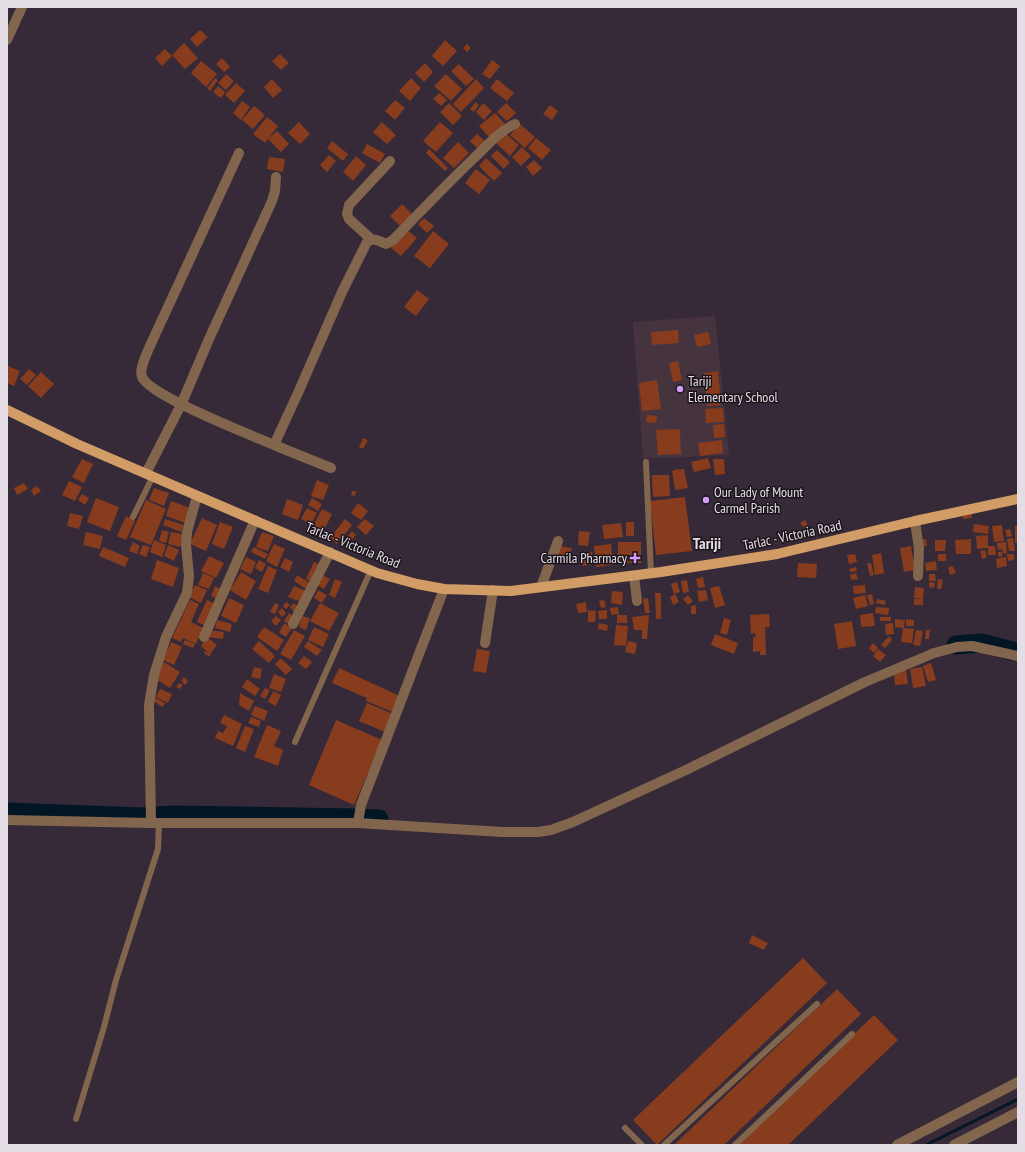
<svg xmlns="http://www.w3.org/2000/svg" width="1025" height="1152" viewBox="0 0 1025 1152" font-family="'PT Sans Narrow',sans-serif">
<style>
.education{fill:#45333e}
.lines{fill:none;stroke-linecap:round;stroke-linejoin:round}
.stream{stroke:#001624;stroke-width:3}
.river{stroke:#001624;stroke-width:19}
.building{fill:#873c1d}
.service{stroke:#81664d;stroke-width:6}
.minor{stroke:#81664d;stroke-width:10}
.primary{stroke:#d29c66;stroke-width:10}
.poi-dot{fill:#d29dfd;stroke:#1b151b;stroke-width:1.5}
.labels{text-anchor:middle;stroke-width:3;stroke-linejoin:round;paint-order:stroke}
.poi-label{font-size:14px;fill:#e5dde6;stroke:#1b151b;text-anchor:start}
.street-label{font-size:14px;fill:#e5dde6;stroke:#1b151b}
.quarter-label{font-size:16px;font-weight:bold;fill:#e5dde6;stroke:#1b151b}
</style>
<rect width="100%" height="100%" fill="#372a38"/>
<!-- education -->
<path class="education" d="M715 316 729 455 643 459 633 322Z"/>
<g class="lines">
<!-- stream -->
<path class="stream" d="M926 1145 1018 1099"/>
<!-- river -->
<path class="river" d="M956 645 982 643 1012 651
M7 812 143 817 173 815 356 818 379 819"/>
</g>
<!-- building -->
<path class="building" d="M200 30 208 37 197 47 190 39Z
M445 40 457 51 443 66 432 56Z
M184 43 198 58 185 69 172 55Z
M467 44 471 48 467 52 463 48Z
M165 49 172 56 162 66 155 58Z
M280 54 289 63 281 70 272 61Z
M222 58 230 67 224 72 216 64Z
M492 60 500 66 490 79 482 74Z
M201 61 217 74 206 87 191 73Z
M425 63 433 72 424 82 415 73Z
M459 64 474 79 466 86 451 71Z
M226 74 234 81 226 90 218 83Z
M446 74 462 89 451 101 434 86Z
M215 78 218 80 210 91 207 88Z
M411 78 421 88 410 101 399 91Z
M272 79 282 90 273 98 264 87Z
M476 79 484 88 461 112 453 104Z
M497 79 514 93 507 101 490 88Z
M236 83 245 91 234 103 225 95Z
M218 86 225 92 221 98 213 92Z
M439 93 447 100 441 106 433 99Z
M395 100 405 108 395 120 385 111Z
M242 101 250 107 241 120 233 113Z
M476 102 479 105 474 112 470 109Z
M449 103 462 116 453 125 440 112Z
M483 103 492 111 484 120 476 112Z
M506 103 516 113 507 121 497 112Z
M550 105 558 111 552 120 543 114Z
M254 106 265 115 253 129 242 120Z
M495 113 505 124 489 137 479 126Z
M267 117 278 126 265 143 253 134Z
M299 122 310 134 300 144 288 133Z
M382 122 396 135 387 144 373 132Z
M440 122 453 133 436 152 423 141Z
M520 124 535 137 525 148 510 135Z
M277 131 289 144 281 152 268 139Z
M504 132 519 145 510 156 495 142Z
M477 134 486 142 479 150 470 141Z
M536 138 551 150 542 160 528 148Z
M332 141 348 154 343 161 327 148Z
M458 142 469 153 454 168 443 158Z
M367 144 385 154 380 163 362 153Z
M522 147 531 156 521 166 512 157Z
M429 149 448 168 445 171 426 153Z
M497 150 510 162 504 169 491 156Z
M329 155 336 161 327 172 320 165Z
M356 156 366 165 353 181 343 172Z
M269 157 285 159 283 172 267 169Z
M486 158 502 173 494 181 479 166Z
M534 160 542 168 533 176 526 167Z
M476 169 490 180 479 194 465 183Z
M402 204 412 214 400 226 390 216Z
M424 218 434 226 427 233 418 224Z
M405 228 417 238 401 256 389 246Z
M433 231 449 244 430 268 414 256Z
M417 290 429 299 416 316 404 307Z
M678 330 679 343 652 345 651 332Z
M708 332 711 344 697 347 694 335Z
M678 361 682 380 673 382 669 363Z
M8 366 20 371 14 386 7 383Z
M29 369 36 375 27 385 20 379Z
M718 371 721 405 707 406 704 373Z
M41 372 54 384 41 398 28 386Z
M657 380 661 409 642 411 639 383Z
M723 408 724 422 706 423 705 409Z
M647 415 657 416 656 423 646 422Z
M724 424 725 437 714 438 713 425Z
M680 429 681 454 658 455 656 430Z
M363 438 368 440 363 449 359 447Z
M722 440 723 453 700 456 698 443Z
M708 458 711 468 694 472 691 462Z
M82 459 93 464 84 483 72 477Z
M713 459H724L725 474 715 475Z
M684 469 688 488 675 490 672 471H674V470Z
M652 475H669L670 496 653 497Z
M317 480 329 485 323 500 311 496Z
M69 481 82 487 75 501 62 495Z
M24 483 28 489 17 495 14 488Z
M37 486 41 491 34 496 31 490Z
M154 488 169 493 164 506 149 500Z
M352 491H356L355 496 351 495Z
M82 494 89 498 85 505 78 500Z
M685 497 692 551 656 555 650 501Z
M96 498 119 507 110 531 87 522Z
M312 498 322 504 318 511 308 505Z
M287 499 303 505 298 520 282 514Z
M146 500 166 509 151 545 130 537Z
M171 501 190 508 185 523 166 516Z
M358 503 368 511 361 520 351 513Z
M307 508 317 513 311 524 301 519Z
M322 509 332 514 323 532 313 526Z
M971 511 972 518 963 519 962 512Z
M70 513 83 516 79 529 67 526Z
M126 516 135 521 126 540 117 536Z
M202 518 217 525 206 551 190 544Z
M165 519 184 525 181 532 163 525Z
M345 519 352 525 337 544 330 538Z
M365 519 374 526 366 535 357 527Z
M805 520 808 525 803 527 800 523Z
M220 522 233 527 224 549 212 544Z
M626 522H634V536H626Z
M621 523 623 537 604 539 602 525Z
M974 524 989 526 988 534 973 532Z
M1002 525 1004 541 994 542 992 526Z
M1015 526H1018V543H1015Z
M1010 529 1012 536 1007 537 1005 530Z
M162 530 169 532 166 543 159 541Z
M352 531 356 535 349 543 345 540Z
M579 531 590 532 588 546 578 545Z
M86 532 103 536 100 549 83 545Z
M171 532 183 534 180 547 168 544Z
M262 532 274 536 268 551 256 547Z
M988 535V546H995L996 555H988V548L977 549 976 536Z
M1013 538 1015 551H1009L1007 539Z
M926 539 927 546 920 547V540Z
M971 539V554H956L955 540Z
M154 540 166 545 162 557 150 552Z
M935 540H946L945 551H935Z
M133 542 140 546 137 554 129 551Z
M618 542H641V563L618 562Z
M1006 542 1007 553 1003 554 1002 549 998 550 997 543Z
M274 544 285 549 277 567 266 561Z
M611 544 613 565 596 567 594 546Z
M143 545 150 547 146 557 139 554Z
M168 545 179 550 174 561 164 556Z
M559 546 572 548 569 564 557 561Z
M911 546 915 570 904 572 900 548Z
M103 547 129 558 125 567 99 556Z
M254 547 268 554 265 559 251 552Z
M985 550 987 557 982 559 980 551Z
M592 552 594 564 582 566 580 553Z
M998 552H1002V557L998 556Z
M881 553 884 573 875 575 872 555Z
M855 554 857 562 849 564 847 555Z
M938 554H946V561H938Z
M1007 554H1014V560L1008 561Z
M209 556 224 563 216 578 201 571Z
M246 557 256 562 251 574 240 569Z
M1006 557 1007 566 997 568 996 559Z
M285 558 293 562 289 572 280 567Z
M157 560 179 568 173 587 151 579Z
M259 560 266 564 262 572 255 568Z
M936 561 937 570 926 571 925 563Z
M314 562 318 564 310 581 306 579Z
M798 563 817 564 816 578 797 577Z
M867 563H871L874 575 870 576Z
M268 566 277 570 268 593 258 589Z
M953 566 956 573 950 575 948 567Z
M856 567 857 571 850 572 849 569Z
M241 572 256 581 246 600 230 590Z
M203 573 214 578 209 589 198 585Z
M856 573 858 579 851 580 850 575Z
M929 574H935L936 581H929Z
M297 575 310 583 306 589 294 581Z
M322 575 330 579 324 589 317 585Z
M703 577 705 587 698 588 696 579Z
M335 579 342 582 335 598 329 595Z
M938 579 943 580 941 589H937Z
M687 580 689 592 683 593 681 581Z
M677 582 680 592 674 594 671 584Z
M929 582 935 583 934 588 929 587Z
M195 585 207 590 201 603 189 597Z
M865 585 866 593 854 594 853 586Z
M215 586 223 590 219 600 211 596Z
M294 586 306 591 301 602 288 597Z
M719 586 725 605 715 608 710 588Z
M915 587 924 588 923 599 914 598Z
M318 590 327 595 322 603 314 598Z
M706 590 708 600 699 602 697 591Z
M612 591 623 592 622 605 611 603Z
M655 593H661V619H656Z
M675 594 679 602 673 605 670 597Z
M872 594 874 604 870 605 867 595Z
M688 595 693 601 688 605 683 599Z
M865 595 868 606 856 609 853 598Z
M229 598 244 605 236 623 221 616Z
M648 598 650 613H645L643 599Z
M877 599 886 601 885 605 876 603Z
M914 599H923V605H914Z
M190 600 199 604 191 622 203 628 196 644 183 638 181 642 172 638Z
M207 600 216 604 206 626 197 622Z
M604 600 606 607 601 608 599 601Z
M286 602 290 605 286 609 283 606Z
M586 602 587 612 578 613 576 604Z
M275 603 279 605 275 614 270 612Z
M294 603 299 608 295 613 290 607Z
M320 603 339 613 329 631 310 621Z
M696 605V614H691V606Z
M618 607 619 614 611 615 610 608Z
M876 607 889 608 888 615 875 613Z
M282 608 286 613 282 617 278 612Z
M588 610 596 611 595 622H588Z
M607 610V619H599L598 611Z
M289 613 293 616 288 624 284 621Z
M873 613 875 626 861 627 860 615Z
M769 614 770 627H765L766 655H760V651L753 652V637H756L755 633 751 634 750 615Z
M617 615H627V623H617Z
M649 615 647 639H642V630H634L632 617Z
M276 616 281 620 276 626 271 621Z
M302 616 310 618 306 630 299 627Z
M880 617H891V621H880Z
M724 618 731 620 727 635 720 633Z
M895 619 905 620 904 628 895 627Z
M906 619 914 620V626H906Z
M217 620 232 624 230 632 215 628Z
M852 621 856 646 838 649 834 624Z
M284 623 292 628 286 637 279 633Z
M599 623 608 625 607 631 598 629Z
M893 623 894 634 886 635 885 624Z
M616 625 628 626 626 646 614 645Z
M264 627 284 640 277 651 257 637Z
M314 627 329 634 323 647 308 640Z
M903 628 914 629 912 643 901 642Z
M209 630 224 632 223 639 208 637Z
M294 630 305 636 291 660 280 654Z
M916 630 923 631 920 646 913 645Z
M926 630H930L929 639H925Z
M715 634 738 643 734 654 711 645Z
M889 636 892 640 885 648 881 645Z
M207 637 217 645 210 654 201 646Z
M185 640 195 644 193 648 183 644Z
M259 641 275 656 269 663 252 649Z
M308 641 322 650 317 656 304 647Z
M628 641 637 643 635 654 625 652Z
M171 642 182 647 174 665 163 660Z
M873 643 878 648 874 653 869 648Z
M477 649 490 651 486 673 473 671Z
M878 649 886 655 880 662 873 656Z
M205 651 211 654 210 657 204 653Z
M304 656 312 662 306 669 298 663Z
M281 658 292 669 286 675 275 664Z
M164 662 180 672 170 688 154 678Z
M931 663 936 680 928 682 923 666Z
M254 667 262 669 260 679 251 677Z
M922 667 926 686 913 688 910 669Z
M339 668 402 697 395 713 366 701 369 693 367 698 332 683Z
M906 669 908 684 895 685 894 670Z
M274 674 286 679 281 692 269 688Z
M184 677 188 681 185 685 181 681Z
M247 679 260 689 255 696 242 687Z
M179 683 183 685 180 689 176 687Z
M265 688 270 690 265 699 260 696Z
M160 689 172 694 168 703 156 697Z
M273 691 281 695 276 706 268 702Z
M240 693 254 701 249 711 239 705Z
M156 698 165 703 162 707 154 701Z
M367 703 393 714 385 732 359 721Z
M255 706 268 711 264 721 251 715Z
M224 715 242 724 233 746 215 738 218 731 223 733 227 726 220 723Z
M251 717 261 721 259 727 248 723Z
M336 720 382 740 354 805 309 785Z
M267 725 281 731 274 746 283 750 278 766 254 757Z
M245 726 254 729 245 752 236 748Z
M752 935 768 943 764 950 749 943Z
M803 958 827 983 657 1145 633 1120Z
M837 989 861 1014 724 1145H674Z
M874 1015 898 1040 788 1145H738Z"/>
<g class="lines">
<!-- service -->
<path class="service" d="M646 462 651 574
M133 517 153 476
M295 742 371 570
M76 1119 104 1027 116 980 158 849 159 823
M625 1128 642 1145
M664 1145 817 1004
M735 1145 852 1034"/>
<!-- minor -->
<path class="minor" d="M7 40 22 7
M239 153 149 348C146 356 139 369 142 377 150 396 251 435 274 445L298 393 342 292 367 242C374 237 379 241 386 244L393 240C419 213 445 186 473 159 486 147 498 132 515 124
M371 239 349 219 347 214 349 205 390 161
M274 445 331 468
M146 473 181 405 209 339 272 201 275 191 276 177
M915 521 919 549 918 576
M634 576 637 601
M541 587 558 541
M293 624 330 552
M204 637 255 520
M485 643 493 590
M7 820 151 823H358L361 805 444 589
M151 823 149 705 154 675 166 637 187 593 189 576 186 545 187 532 197 496
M358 823 502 832H538L551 830 573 822 686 770 865 682 934 653 957 647 972 646 1018 656
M897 1145 1018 1082
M954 1145 1018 1112"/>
<!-- primary -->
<path class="primary" d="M7 410 77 444 377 573 417 584 444 589 511 591 661 572 777 554 915 521 1018 499"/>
</g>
<!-- markers -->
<g class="poi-dot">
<circle cx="680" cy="389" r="4"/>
<circle cx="706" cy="500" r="4"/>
<path d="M633 552h4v4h4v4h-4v4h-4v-4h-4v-4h4z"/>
</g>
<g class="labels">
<!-- poi labels -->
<g class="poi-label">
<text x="688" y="386">Tariji<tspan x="688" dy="16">Elementary School</tspan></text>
<text x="714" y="497">Our Lady of Mount<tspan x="714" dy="16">Carmel Parish</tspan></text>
<text x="627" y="563" text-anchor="end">Carmila Pharmacy</text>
</g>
<!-- street labels -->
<g class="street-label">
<text transform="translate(792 535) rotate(-12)" y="5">Tarlac - Victoria Road</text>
<text transform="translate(353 545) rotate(22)" y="5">Tarlac - Victoria Road</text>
</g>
<!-- quarter labels -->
<g class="quarter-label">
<text x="707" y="549">Tariji</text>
</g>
</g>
<!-- border -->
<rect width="1025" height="1152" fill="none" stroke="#e5dde6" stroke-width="16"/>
</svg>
